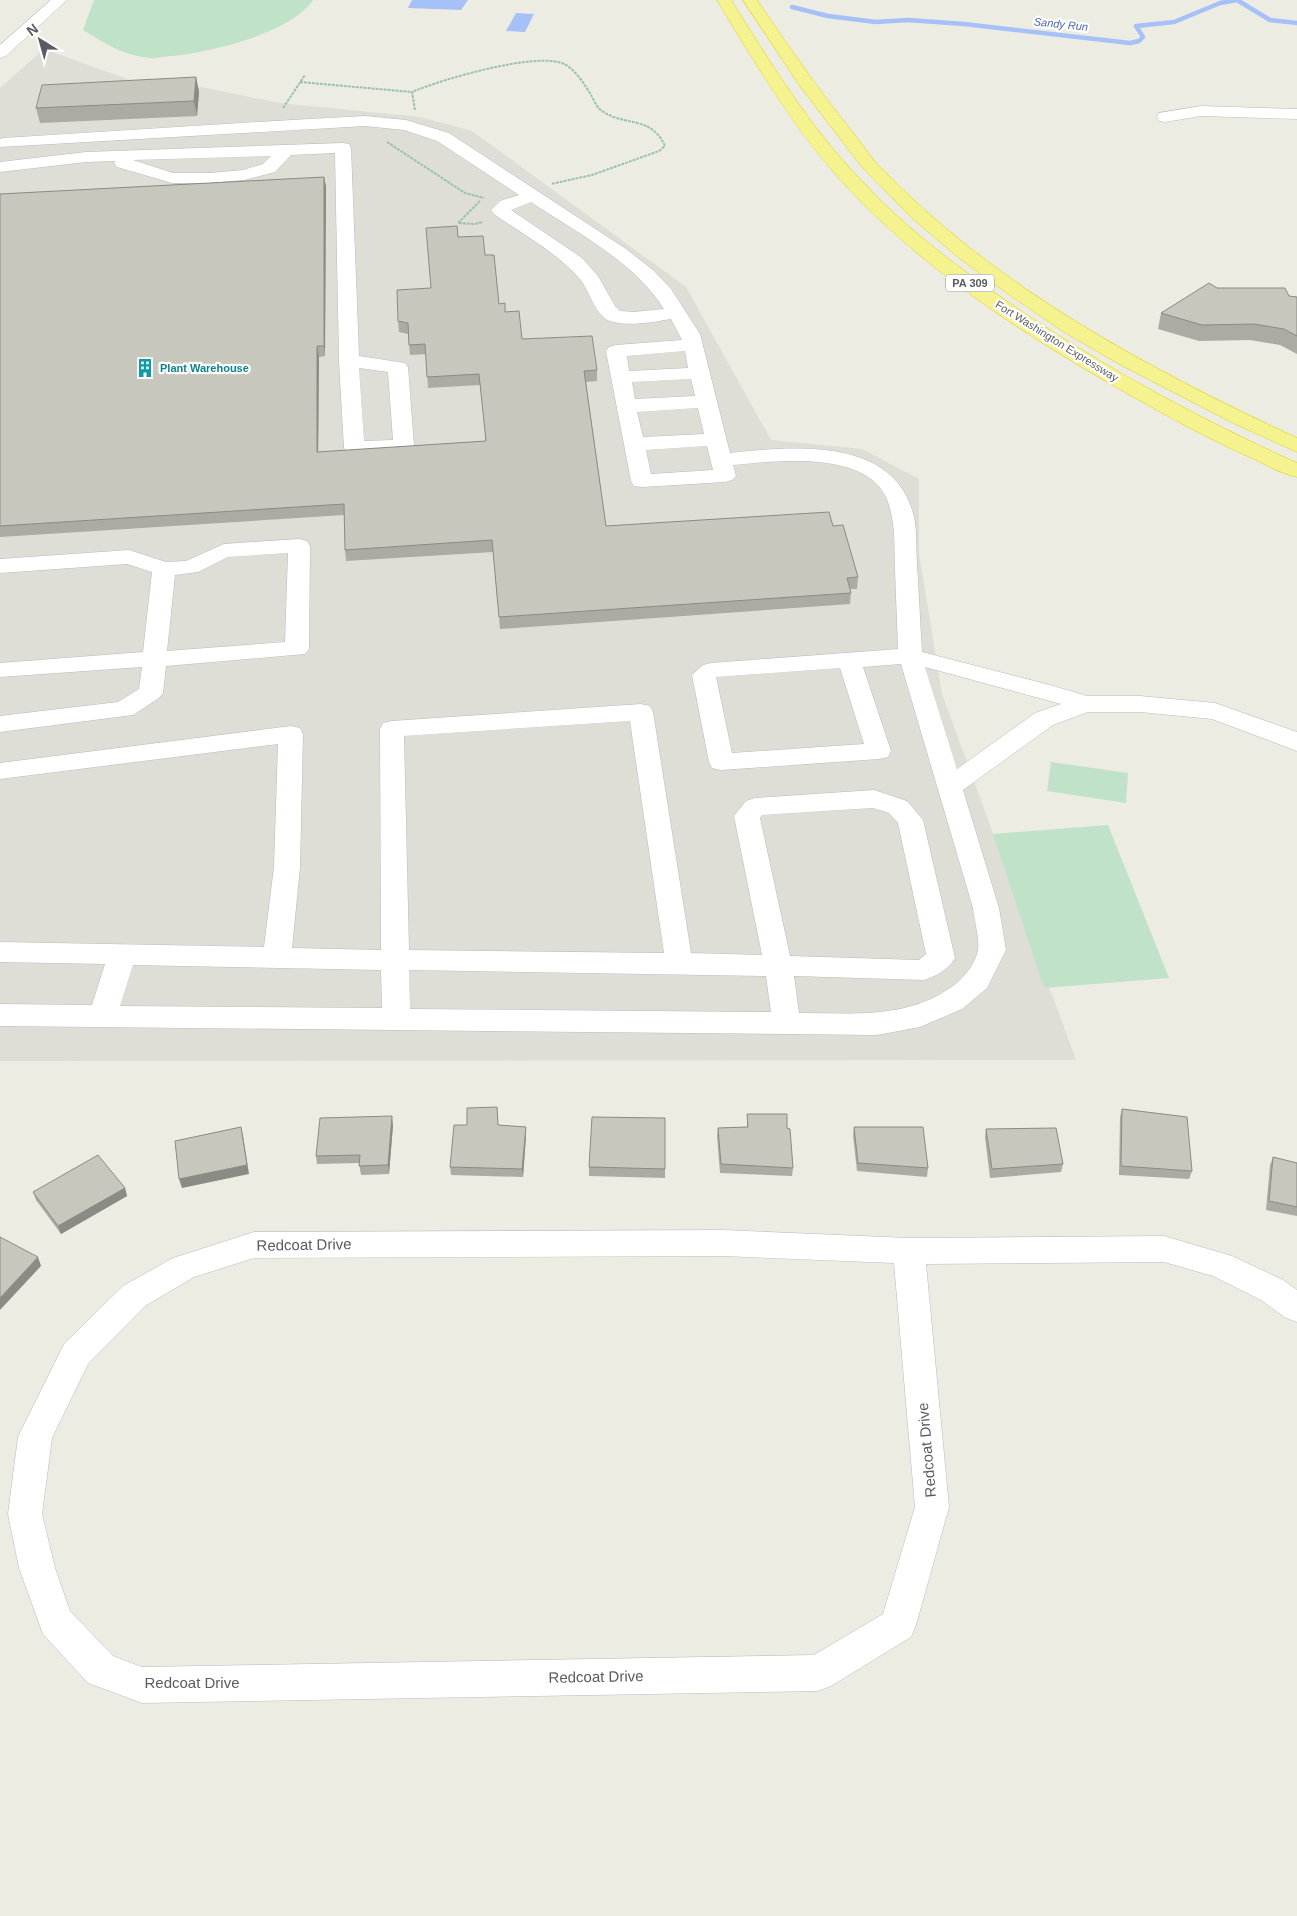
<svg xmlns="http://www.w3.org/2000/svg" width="1297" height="1916" viewBox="0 0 1297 1916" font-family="Arial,sans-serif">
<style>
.industrial{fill:#deddd6}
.green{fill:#c0e2c8}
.water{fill:#a6c0f8}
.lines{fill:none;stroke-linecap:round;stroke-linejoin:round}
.stream{stroke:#a6c0f8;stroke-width:4.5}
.minor-casing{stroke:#babac0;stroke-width:1}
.highway-casing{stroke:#decf10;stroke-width:1}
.path{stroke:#9ac2af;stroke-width:2;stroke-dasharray:3 1;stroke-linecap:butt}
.minor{fill:#fff;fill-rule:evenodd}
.highway{fill:#f5f390;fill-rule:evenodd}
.wall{fill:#ababa3}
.shaded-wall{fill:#8b8b85}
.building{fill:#c7c7be;stroke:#8b8b85}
.labels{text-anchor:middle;stroke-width:4.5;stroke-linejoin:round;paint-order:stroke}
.far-water-label{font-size:11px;font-style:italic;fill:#4b66b9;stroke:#fff}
.shield{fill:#fff;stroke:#8c8d91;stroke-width:1}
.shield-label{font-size:11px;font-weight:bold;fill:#5a5c62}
.far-street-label{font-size:11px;fill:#5a5c62;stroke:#fff}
.far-culture-label{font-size:11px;font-weight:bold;fill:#0d838f;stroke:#fff;text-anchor:start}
.near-street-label{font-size:15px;fill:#5a5c62;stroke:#fff}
</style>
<rect width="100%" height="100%" fill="#ecece2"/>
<!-- industrial -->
<path class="industrial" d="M44 49 127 79 169 88 201 87 280 103 420 117 472 131 686 287 771 440 862 449 919 479V554L942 694 1076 1060 0 1061V88Z"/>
<!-- green -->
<path class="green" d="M94 0H313C289 34 213 51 173 56 166 56 157 59 150 58 122 55 106 44 83 30Z
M1051 762 1128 773 1126 803 1047 791Z
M1108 825 1169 978 1044 988 993 834Z"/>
<!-- water -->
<path class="water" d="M412 0H468L461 10 408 8Z
M516 13 534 14 525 32 506 31Z"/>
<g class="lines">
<!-- stream -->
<path class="stream" d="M792 7 828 16 876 22 908 20 964 24 1130 43 1139 41 1143 37 1136 26 1174 22 1220 3 1237 0 1270 20 1297 23"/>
<!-- minor casing -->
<g class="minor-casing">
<path id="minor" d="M51 0H67L6 56 0 58V45Z
M1201 106 1297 109V119L1201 116 1165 122 1159 121 1157 117 1159 113Z
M365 116 406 120 449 133 626 249 654 271 671 289 700 334 730 453C795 446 900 436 915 522 917 536 916 550 917 564 919 593 920 622 922 652L1050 685 1087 696H1140L1215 703 1297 732V751L1212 719 1140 712H1088L1053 725 963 790 999 908 1006 950 987 988 962 1009 920 1027 877 1035 0 1026V1004L92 1005 105 964 0 962V942L264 947 274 867 278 744 0 779V763L291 726 300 728 303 734 300 867 292 948 381 950 380 729 383 723 392 721 641 704 650 706 653 712 691 953 762 955 734 816 746 801 755 798 874 790 907 801 923 820 955 958C948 970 936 976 924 980L794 976 799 1013C856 1013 911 1020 958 982 966 975 976 962 978 950 980 940 974 919 973 908L901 664 863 667 891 751 888 757 879 759 721 770 712 768 709 762 692 675 703 665 711 663 898 649C897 623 896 596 895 569 894 545 896 520 886 497 864 450 774 461 733 465L736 476 732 480 725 482 642 487 634 486 631 481 606 351 609 347 616 345 682 340 671 319C652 322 629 327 610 321 594 315 590 290 579 278 556 252 522 234 494 214L491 210 500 201 519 195 437 141 404 130 365 126 0 147V139L3 138C124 131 244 122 365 116ZM531 202C577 233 634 261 664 309L634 312 620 311 615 306 598 276 582 258 511 210ZM685 351 688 368 629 371 627 356ZM691 379 695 396 635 399 632 382ZM698 408 704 434 643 437 637 412ZM707 446 713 470 651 474 646 450ZM925 667 1061 704 1035 713 957 769ZM840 668 864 744 732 753 716 677ZM630 721 664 953 409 950 404 736ZM873 808 889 813 898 823 926 954 919 960 790 956 760 818 762 815ZM133 965 381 970 382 1008 120 1006ZM409 970 766 976 771 1012 410 1009Z
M343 143 349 144 351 148 359 356 405 363 408 367 414 446 411 450 404 452 354 454 347 452 344 448 339 361 335 153 291 155 275 172 244 180 210 183H172L117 167 114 163 116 161 86 162 0 172V162L86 152ZM271 156 263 164 243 170 210 173H173L133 160ZM359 368 388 372 393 440 364 441Z
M299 539 307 541 310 546 309 649 305 654 166 666 163 693 159 698 133 715 0 732V716L118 702 139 689 142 667 0 677V663L143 652 152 572 127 564 0 573V559L129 550 166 562 186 561 224 544ZM288 553 285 642 167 651 175 575 198 572 228 557Z
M722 1230 909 1238 1164 1236 1232 1256 1283 1280 1297 1290V1322L1286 1318 1261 1300 1213 1276 1164 1262 926 1264 949 1507 916 1625 911 1637 831 1686 818 1691 142 1703 88 1683 43 1634 19 1568 8 1514 18 1437 64 1344 123 1286 173 1258 254 1232ZM722 1256 894 1263 915 1507 883 1614 814 1655 142 1667 113 1656 70 1611 55 1568 42 1514 52 1438 88 1364 145 1306 194 1277 254 1258Z"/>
</g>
<!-- highway casing -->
<g class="highway-casing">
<path id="highway" d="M717 0H731C770 62 808 125 859 178 897 220 942 255 988 288 1085 357 1189 414 1297 463V477C1282 474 1268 466 1254 459 1218 443 1183 425 1148 405 1036 343 915 267 831 169 787 117 752 58 717 0Z
M743 0H757C787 44 817 88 850 129 860 141 868 154 878 165 995 287 1145 367 1297 438V452L1233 423 1119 364 1064 332 1011 296 959 258 911 217 862 167 800 86Z"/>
</g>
<!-- path -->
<path class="path" d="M300 82 412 92
M283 108 305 75
M415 110 412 92C440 80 537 51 564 64 575 69 585 85 591 95 594 100 596 107 602 111 625 127 651 115 665 146L659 151 592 175 551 184
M387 142 465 193 484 198
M480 201 458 223 475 224 483 222"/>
<!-- minor -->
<use href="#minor" class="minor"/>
<!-- highway -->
<use href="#highway" class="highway"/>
</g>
<!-- wall -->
<path class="wall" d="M196 77 199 92 197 116 40 123 36 108Z
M324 177 326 187 325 356 319 357 318 452 486 441 480 385 428 388 426 354 410 355 408 334 399 332 398 321 431 288 458 237 485 255 499 304 505 312 522 339 597 370V381L586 382 606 526H833L858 577 857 589H850L851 593 850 604 500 629 493 552 346 561 345 550 344 515 0 537V194Z
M1217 288 1297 297V354L1280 345 1250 340 1199 341 1158 329 1161 313Z
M1122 1109 1192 1171 1189 1179 1119 1175 1120 1117Z
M747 1114 787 1128 793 1168 792 1176 720 1173 717 1136 718 1128 747 1127Z
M498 1116V1125L526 1127V1136L523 1177 451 1175 450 1167 467 1125Z
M665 1118V1178L589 1176V1167Z
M393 1125 389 1174 361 1175 359 1163 317 1164 316 1156Z
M854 1127 928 1168 927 1177 857 1171 853 1136Z
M986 1129 1063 1164 1061 1172 990 1178 985 1137Z
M1273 1157 1297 1163V1216L1266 1210 1270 1165Z
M125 1188 127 1196 61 1234 36 1200 33 1192Z"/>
<!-- shaded-wall -->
<path class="shaded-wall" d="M196 77 199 92 197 116 194 101Z
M324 177 326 187 325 356 324 346Z
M317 346 319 357 318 463 317 452Z
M392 1116 393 1125 389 1174 388 1165Z
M241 1127 243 1136 249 1174 182 1188 179 1179Z
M526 1127V1136L523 1177 522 1169Z
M125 1188 127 1196 61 1234 58 1226Z
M38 1257 41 1266 0 1310V1298Z"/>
<!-- building -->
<path class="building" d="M196 77 194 101 36 108 42 85Z
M324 177V346H317V452L486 441 479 374 427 377 425 344 409 345 408 323 398 321 397 290 431 288 426 228 457 226 458 237 483 236 485 255H494L499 304 505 303V312L519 311 522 339 592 336 597 370 584 371 606 526 829 512 833 526 843 525 858 577 847 578 851 593 499 617 492 540 345 550 344 504 0 526V194Z
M1209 283 1217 288H1285L1289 296 1297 297V336L1284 329 1254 324 1202 325 1161 313Z
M497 1107 498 1125 526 1127 522 1169 450 1167 454 1125H467V1108Z
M1122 1109 1187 1117 1192 1171 1121 1166Z
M747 1114H787V1128L790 1129 793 1168 721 1164 718 1128 748 1127Z
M392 1116 388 1165 359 1166 360 1155 316 1156 320 1118Z
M592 1117 665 1118V1169L589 1167Z
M241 1127 247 1165 179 1179 175 1141Z
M854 1127H923L928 1168 858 1163Z
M1056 1128 1063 1164 992 1169 986 1129Z
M98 1155 125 1188 58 1226 33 1192Z
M1273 1157 1297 1163V1207L1269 1201Z
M0 1237 38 1257 0 1298Z"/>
<!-- icons -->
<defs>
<g id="building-bare" transform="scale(1.5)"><path d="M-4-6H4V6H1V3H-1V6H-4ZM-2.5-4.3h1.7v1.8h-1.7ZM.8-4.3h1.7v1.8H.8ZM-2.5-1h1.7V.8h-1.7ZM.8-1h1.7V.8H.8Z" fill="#0f9aa8" stroke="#fff" stroke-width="2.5" paint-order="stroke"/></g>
</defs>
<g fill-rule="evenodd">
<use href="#building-bare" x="145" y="368"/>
</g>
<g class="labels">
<!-- far-water labels -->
<g class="far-water-label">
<text transform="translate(1061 24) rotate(6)" y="4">Sandy Run</text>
</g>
<!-- shield labels -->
<rect class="shield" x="946" y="274.5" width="48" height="17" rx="4"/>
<g class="shield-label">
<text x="970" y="287">PA 309</text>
</g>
<!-- far-street labels -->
<g class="far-street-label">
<text transform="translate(1057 341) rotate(32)" y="4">Fort Washington Expressway</text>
</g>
<!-- far-culture labels -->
<g class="far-culture-label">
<text x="160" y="372">Plant Warehouse</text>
</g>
<!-- near-street labels -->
<g class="near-street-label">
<text transform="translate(304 1245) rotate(-1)" y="5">Redcoat Drive</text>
<text transform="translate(927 1450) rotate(-95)" y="5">Redcoat Drive</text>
<text transform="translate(596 1677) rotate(-1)" y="5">Redcoat Drive</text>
<text x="192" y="1688">Redcoat Drive</text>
</g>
</g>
<!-- north arrow -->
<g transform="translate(40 40) rotate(323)" stroke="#ffffff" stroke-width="4" paint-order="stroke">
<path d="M0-4L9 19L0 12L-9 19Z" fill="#5a5c62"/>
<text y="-8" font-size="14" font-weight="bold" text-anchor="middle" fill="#5a5c62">N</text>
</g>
</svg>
